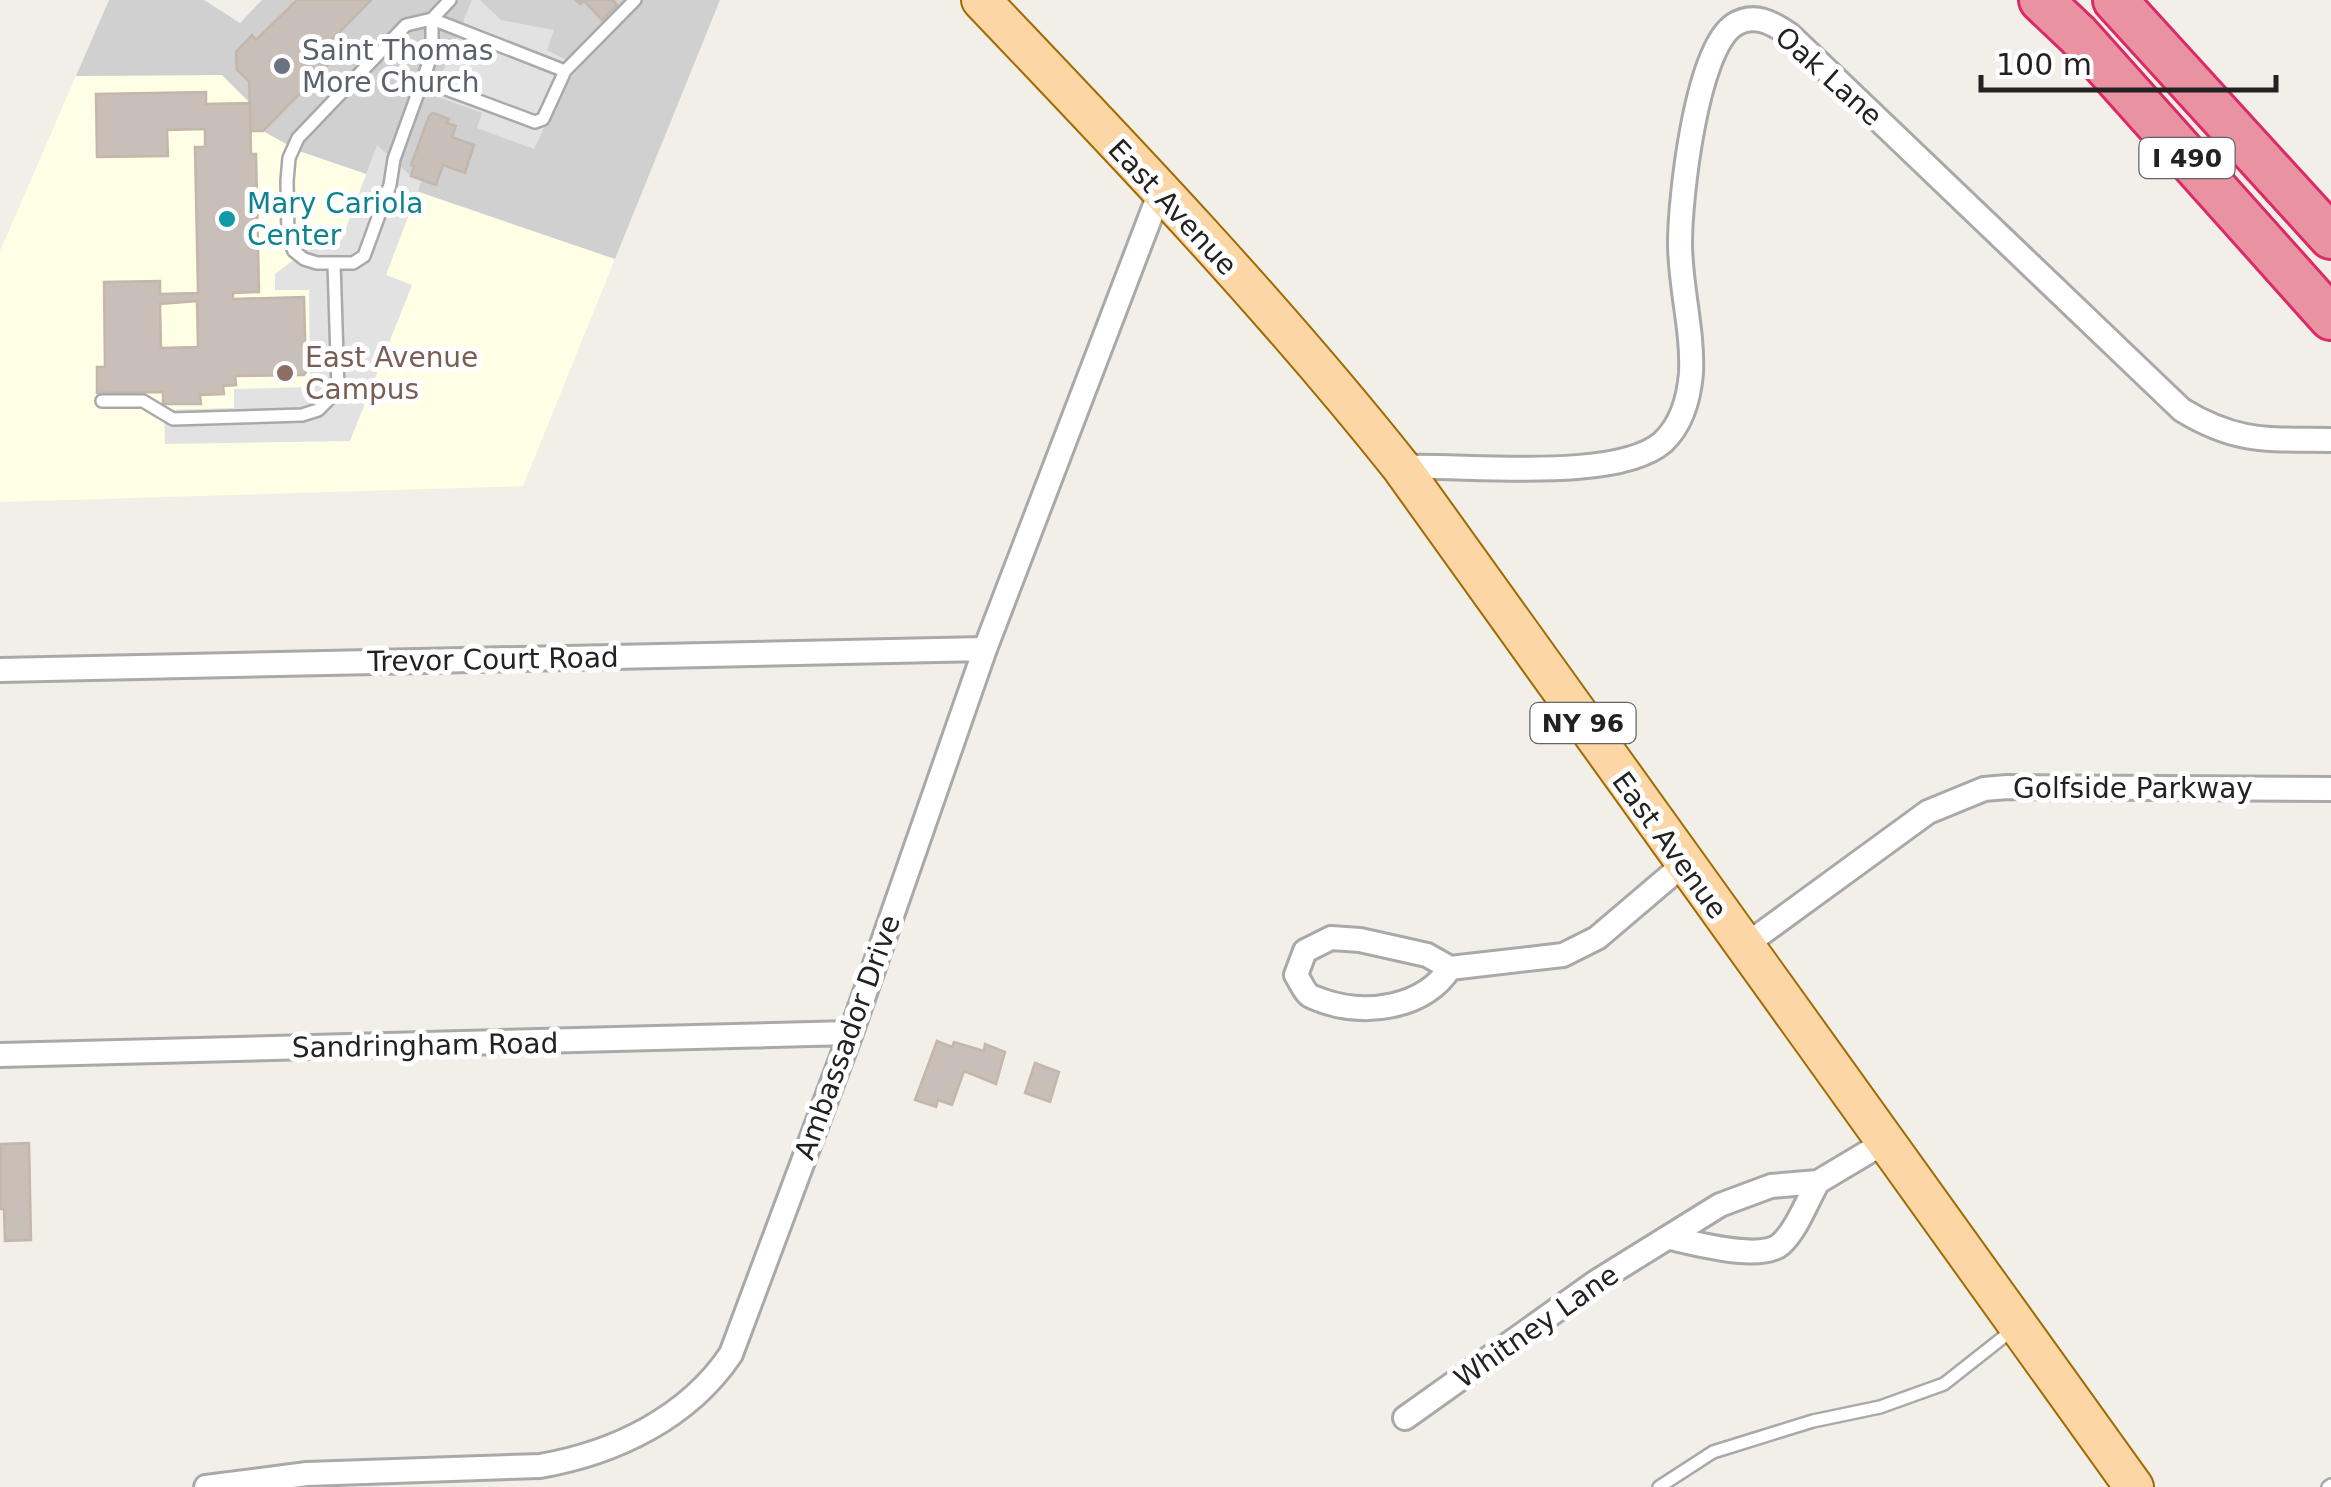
<svg xmlns="http://www.w3.org/2000/svg" width="2331" height="1487" viewBox="0 0 2331 1487" font-family="'DejaVu Sans',sans-serif">
<style>
.education{fill:#ffffe5}
.religious{fill:#d0d0d0}
.parking{fill:#e2e2e2}
.building{fill:#c7bfb8;stroke:#c4b6ab;stroke-width:2.5;fill-rule:evenodd}
.lines{fill:none;stroke-linecap:round;stroke-linejoin:round}
.service-casing{stroke:#a9a9a9;stroke-width:16}
.minor-casing{stroke:#a9a9a9;stroke-width:28}
.primary-casing{stroke:#a06b00;stroke-width:42}
.motorway-casing{stroke:#dc2a67;stroke-width:48}
.service{stroke:#fff;stroke-width:11}
.minor{stroke:#fff;stroke-width:22}
.primary{stroke:#fcd6a4;stroke-width:38}
.motorway{stroke:#e892a2;stroke-width:42}
.worship-dot{fill:#6b7280;stroke:#fff;stroke-width:4}
.culture-dot{fill:#0f9aa8;stroke:#fff;stroke-width:4}
.education-dot{fill:#8d6e63;stroke:#fff;stroke-width:4}
.labels{text-anchor:middle;stroke-width:10;stroke-linejoin:round;paint-order:stroke}
.shield{fill:#fff;stroke:#646464;stroke-width:2.5}
.shield-label{font-size:25px;font-weight:bold;fill:#222}
.worship-label{font-size:28px;fill:#5b616d;stroke:#fff;text-anchor:start}
.street-label{font-size:28px;fill:#222;stroke:#fff}
.culture-label{font-size:28px;fill:#0d838f;stroke:#fff;text-anchor:start}
.education-label{font-size:28px;fill:#785e54;stroke:#fff;text-anchor:start}
</style>
<rect width="100%" height="100%" fill="#f2efe9"/>
<!-- education -->
<path class="education" d="M222 75 250 103 263 131 299 151 615 259 523 486 0 502V251L76 76Z"/>
<!-- religious -->
<path class="religious" d="M109 0H204L240 23 262 0H720L615 259 299 151 263 131H251L250 103 222 75 76 76Z"/>
<!-- parking -->
<path class="parking" d="M472 0H480L501 20 554 30 547 50 580 67 564 86 534 149 477 128 482 113 433 95Z
M377 145 411 176 422 180 386 275 412 285 350 441 165 444 164 410 234 408V389L310 387 309 290H275V274L309 248 333 249 342 239Z"/>
<!-- building -->
<path class="building" d="M297 0H371L320 52 331 62 263 131H251L249 81 237 70 236 52 252 35 256 40Z
M576 0H613L617 5 602 20 584 1 580 4Z
M206 92V104L250 103 251 154H256L259 292 233 293V299L304 297 306 372 304 375 235 376 236 385 223 386 224 394 200 395 201 404H163V392L97 393V367H105L104 282 160 281V294L198 293 195 147H205V129L167 130 168 156 97 157 96 94ZM197 301 198 347 161 348 160 304Z
M433 113 449 119 447 123 456 126 452 137 474 145 465 173 443 165 436 185 411 176 414 166 411 165 429 116Z
M937 1041 952 1047 954 1042 984 1051 985 1044 1005 1052 996 1084 964 1071 952 1105 938 1100 936 1107 915 1100Z
M1035 1063 1059 1072 1050 1102 1025 1093Z
M29 1143 31 1240 5 1241 4 1209H0L1 1144Z"/>
<g class="lines">
<!-- service casing -->
<g class="service-casing">
<path id="service" d="M432 19V54L394 159 390 185 364 256 353 263H317L304 259 294 251 288 237 287 181 289 158 298 138 406 25 432 19 450 0
M432 19 565 71
M422 80 535 122 543 119 565 71 635 0
M102 401H143L173 419 302 415 318 410 338 390 334 263
M1659 1487 1713 1452 1813 1421 1880 1407 1944 1384 2015 1328
M2328 1487 2331 1485"/>
</g>
<!-- minor casing -->
<g class="minor-casing">
<path id="minor" d="M1401 467C1466 464 1616 483 1663 442 1682 424 1689 398 1691 373 1693 329 1680 287 1680 243 1680 199 1696 50 1734 25 1754 12 1773 23 1790 35L2182 410C2238 444 2269 439 2331 440
M0 670 985 649
M1743 947 1928 812 1984 789 2007 787 2331 789
M1450 968C1424 1008 1366 1016 1323 1001 1319 999 1313 998 1309 995 1304 991 1300 981 1296 975L1305 951 1331 938 1360 940 1427 955 1450 968 1563 955 1597 938 1684 864
M0 1055 851 1033
M1670 1238C1695 1243 1761 1262 1781 1244 1797 1229 1807 1201 1818 1182
M1405 1418 1596 1282 1720 1205 1771 1186 1818 1182 1885 1142
M206 1487 307 1474 540 1466C615 1453 688 1418 731 1354L851 1033 985 649 1160 192"/>
</g>
<!-- primary casing -->
<g class="primary-casing">
<path id="primary" d="M981 0C1125 151 1271 304 1401 467L2134 1487"/>
</g>
<!-- motorway casing -->
<g class="motorway-casing">
<path id="motorway" d="M2041 0 2078 35 2331 318
M2115 0 2331 237"/>
</g>
<!-- service -->
<use href="#service" class="service"/>
<!-- minor -->
<use href="#minor" class="minor"/>
<!-- primary -->
<use href="#primary" class="primary"/>
<!-- motorway -->
<use href="#motorway" class="motorway"/>
</g>
<!-- markers -->
<circle class="worship-dot" cx="282" cy="66" r="10"/>
<circle class="culture-dot" cx="227" cy="219" r="10"/>
<circle class="education-dot" cx="285" cy="373" r="10"/>
<g class="labels">
<!-- shield labels -->
<g class="shield">
<rect x="2139.5" y="138" width="95" height="40" rx="8"/>
<rect x="1530.5" y="703" width="105" height="40" rx="8"/>
</g>
<g class="shield-label">
<text x="2187" y="167">I 490</text>
<text x="1583" y="732">NY 96</text>
</g>
<!-- worship labels -->
<g class="worship-label">
<text x="302" y="60">Saint Thomas<tspan x="302" dy="32">More Church</tspan></text>
</g>
<!-- street labels -->
<g class="street-label">
<text transform="translate(1829 76) rotate(42)" y="10">Oak Lane</text>
<text transform="translate(1173 207) rotate(47)" y="10">East Avenue</text>
<text transform="translate(493 659) rotate(-1)" y="10">Trevor Court Road</text>
<text x="2133" y="798">Golfside Parkway</text>
<text transform="translate(1670 845) rotate(54)" y="10">East Avenue</text>
<text transform="translate(847 1037) rotate(-70)" y="10">Ambassador Drive</text>
<text transform="translate(425 1045) rotate(-1)" y="10">Sandringham Road</text>
<text transform="translate(1536 1326) rotate(-35)" y="10">Whitney Lane</text>
</g>
<!-- culture labels -->
<g class="culture-label">
<text x="247" y="213">Mary Cariola<tspan x="247" dy="32">Center</tspan></text>
</g>
<!-- education labels -->
<g class="education-label">
<text x="305" y="367">East Avenue<tspan x="305" dy="32">Campus</tspan></text>
</g>
</g>
<!-- scale -->
<path d="M1981 75v15h295v-15" fill="none" stroke="#222222" stroke-width="5"/>
<text x="1996" y="75" font-size="30" fill="#222222" stroke="#ffffff" stroke-width="8" paint-order="stroke">100 m</text>
</svg>
